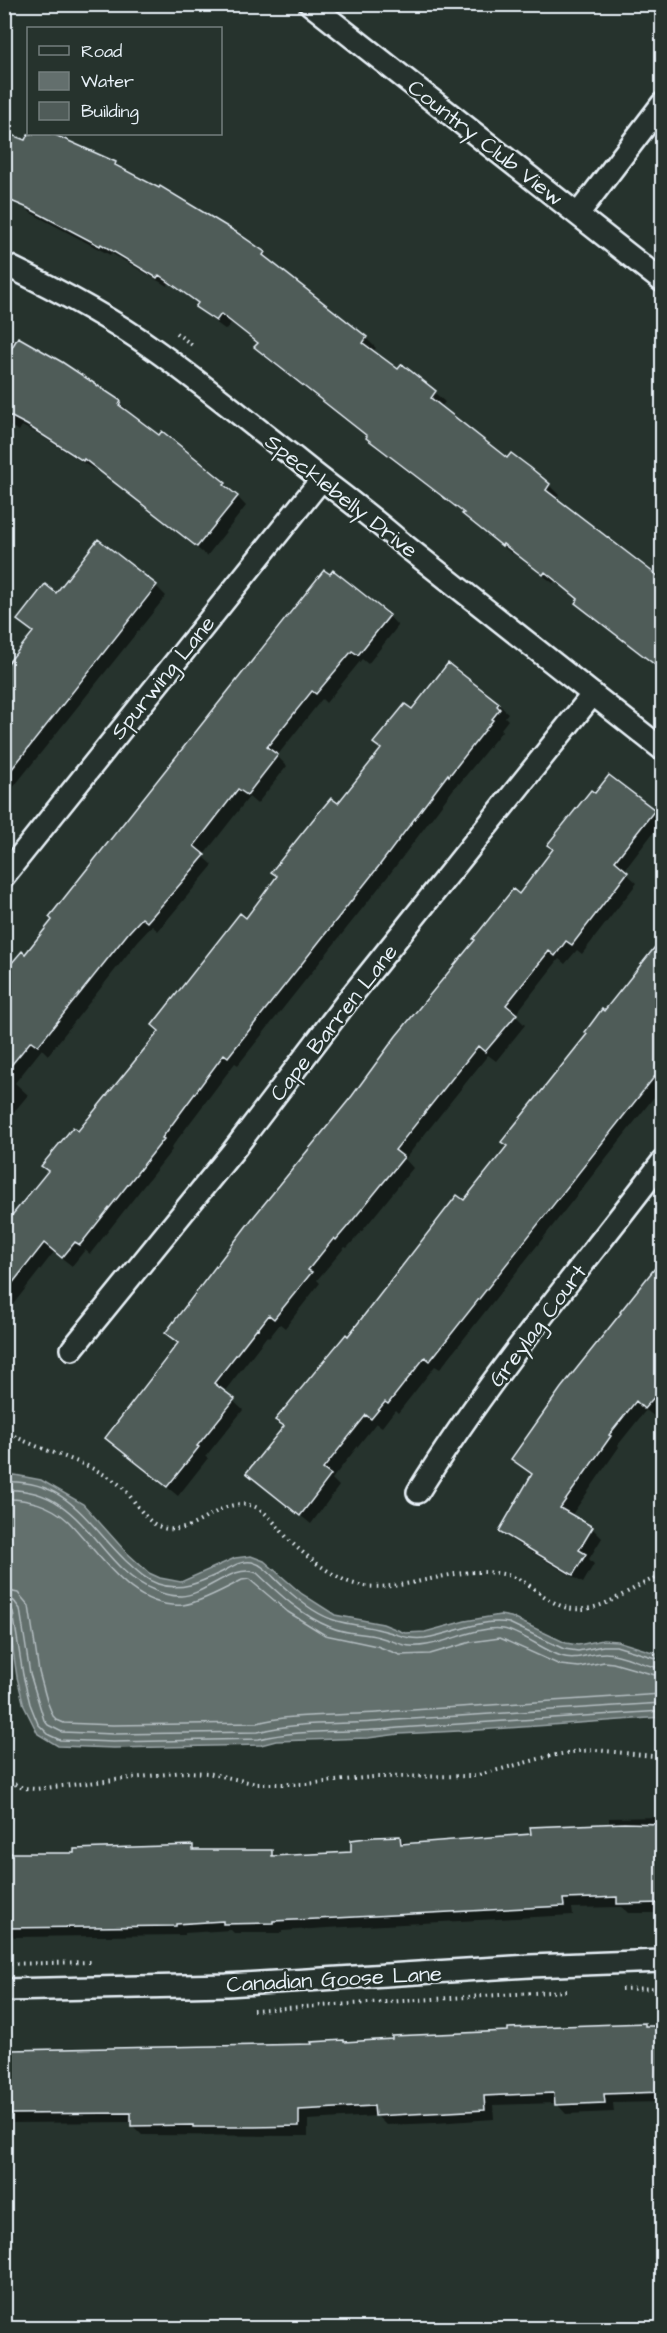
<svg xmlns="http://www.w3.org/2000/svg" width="667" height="2333" viewBox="0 0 667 2333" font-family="'Architects Daughter',sans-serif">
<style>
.water{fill:#636f6d;stroke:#98a3a5;stroke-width:1.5}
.shadow{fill:#0007}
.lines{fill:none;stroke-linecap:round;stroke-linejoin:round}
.shore{stroke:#b3bdc0;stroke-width:1.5}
.building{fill:#505c59;stroke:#e8f1f8;stroke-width:1.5}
.street-casing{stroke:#e8f1f8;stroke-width:26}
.path{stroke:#e8f1f8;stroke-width:4;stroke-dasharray:1.5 4.5;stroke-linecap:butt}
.street{stroke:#26332d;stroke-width:21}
.labels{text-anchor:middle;stroke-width:5;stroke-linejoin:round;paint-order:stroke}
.street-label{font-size:22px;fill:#e8f1f8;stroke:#26332d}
</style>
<rect width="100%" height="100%" fill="#26332d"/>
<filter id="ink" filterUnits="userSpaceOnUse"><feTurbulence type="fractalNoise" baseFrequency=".0167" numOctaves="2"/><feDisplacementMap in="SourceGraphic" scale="12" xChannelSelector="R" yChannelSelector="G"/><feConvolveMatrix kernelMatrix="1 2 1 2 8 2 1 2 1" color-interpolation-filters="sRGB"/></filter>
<g filter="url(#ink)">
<!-- water -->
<path class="water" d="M15 1475 41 1480 83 1504 125 1551 149 1573 160 1578 181 1582 235 1558 251 1556 264 1561 302 1594 335 1615 383 1624 405 1633 425 1632 465 1621 500 1615 511 1617 566 1643 578 1645 603 1640 617 1641 662 1655V1717L479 1730 399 1734 368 1738 276 1741 261 1745 114 1748 58 1746 38 1734 24 1706 17 1677 8 1616 4 1589 5 1476Z"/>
<!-- shadow -->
<path class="shadow" d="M29 134H49L115 163 122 170 264 253 273 263 272 265 366 338 376 348 373 352 398 371 402 366 435 393 445 402 440 408 507 460 530 469 549 485 559 495 555 499 662 583V671L587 613 577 603 579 600 555 581 553 583 513 553 512 554 464 514 377 448 368 438 265 357 256 347 259 344 231 323 226 330 207 316 197 306 199 304 169 283 167 286 111 253 110 255 31 213 22 204 25 142Z
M4 335 120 403 130 412 129 414 159 437 163 433 225 484 246 506 207 556 94 467 93 469 38 434 22 426 19 431 4 423Z
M156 586 166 596 4 799V671L34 633 19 619 56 595Z
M389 616 398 626 368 664 362 659 326 703 322 699 277 756 287 766 257 804 249 797 203 856 213 865 158 931 152 926 138 941 48 1055 42 1049 15 1083 28 1095 4 1124V980Z
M498 704 508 713 505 717 508 720 501 729 502 731 459 784 458 783 389 875 238 1065 235 1063 171 1148 172 1150 90 1254 85 1250 72 1266 54 1252 4 1316V1226L412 711Z
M654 811 662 821 624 871 637 883 582 954 577 950 565 964 559 959 515 1015 525 1025 496 1061 488 1055 405 1159 413 1168 363 1230 347 1248 345 1247 317 1280 320 1283 285 1328 280 1324 269 1338 267 1336 224 1392 243 1410 206 1456 208 1458 178 1496 107 1438 179 1344 167 1333 520 896Z
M662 940V1078L659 1083 662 1087 440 1369 435 1366 398 1413 395 1410 382 1427 376 1423 332 1479 339 1486 311 1524 248 1473 285 1427 277 1420 465 1203 508 1147 605 1013Z
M662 1261V1408L655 1417 646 1410 618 1445 619 1447 571 1516 592 1528 602 1538 589 1559 594 1564 583 1583 511 1540 501 1530 533 1476 513 1459Z
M662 1817V1913H628L622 1907 572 1908 573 1915 327 1928 282 1931V1933H234L231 1930 185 1933V1935L14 1937 4 1928V1855L76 1854 193 1846 198 1852 271 1851 278 1858 353 1853 400 1838 407 1845 532 1836 609 1825V1818Z
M645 2024 647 2026H662V2102L613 2103 614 2112 566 2114 556 2103 493 2105 494 2119 436 2123 386 2125 377 2116 308 2120V2136L142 2135 132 2125V2122L11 2123V2138H4V2051H103L313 2045 343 2041 345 2043Z"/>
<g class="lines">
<!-- shore -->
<path class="shore" d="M4 1482C67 1479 86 1522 125 1560 135 1569 144 1579 158 1584 181 1592 201 1582 222 1572 231 1567 241 1560 252 1562 265 1565 274 1579 284 1587 298 1600 318 1616 337 1621 351 1625 367 1626 381 1630 399 1634 406 1640 425 1638 454 1634 479 1618 509 1623L564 1649 578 1651 603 1646H616L662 1660
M4 1490C85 1486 95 1567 154 1590 162 1594 172 1596 181 1596 206 1595 233 1563 257 1573 278 1593 302 1616 330 1627 345 1634 363 1633 379 1637 399 1642 404 1649 427 1645 453 1641 477 1626 503 1629 519 1631 543 1650 561 1656 577 1661 589 1653 605 1653 625 1653 643 1667 662 1668
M4 1499C27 1498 51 1505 68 1521 100 1553 130 1609 183 1605 199 1603 227 1588 242 1580L249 1579 288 1612 325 1635 377 1646 400 1655 430 1654 471 1642 500 1638 560 1665 579 1667 604 1662 613 1663 662 1677
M4 1590 18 1593 29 1606 39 1672 47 1701 53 1716 57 1720 64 1723 113 1725 257 1723C299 1712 351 1717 397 1711L662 1694
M4 1599 14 1601 20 1609 30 1674 44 1720 48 1725 62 1732 114 1734 258 1732C302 1720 352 1726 397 1720L662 1703
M4 1606 10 1607 13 1612 23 1675 30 1704 38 1724 49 1735 60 1740 113 1742 259 1739C303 1728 353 1734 398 1728L662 1711"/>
</g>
<!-- building -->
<path class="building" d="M4 132 25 140 28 134H53L116 162 115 165 159 188 160 186 236 232 265 252 263 255 367 337 363 343 398 369 402 364 436 391 431 398 507 458 511 453 531 468 550 484 546 490 663 580V671L575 603 578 599 545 572 543 575 503 544 502 546 462 514 464 513 366 438 367 436 254 347 258 343 221 314 216 321 195 307 198 303 159 275 157 278 101 244 100 246 30 209 4 198Z
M18 337 62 362 121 401 119 405 159 435 162 431 226 483 224 485 238 496 197 547 84 459 83 461 27 425 4 413V361Z
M98 539 157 585 4 779V668L33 632 17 620 45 584 56 593Z
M324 570 330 574 333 570 390 615 358 655 352 651 316 694 312 691 267 747 278 755 247 795 238 789 194 846 205 855 176 889 147 922 142 918 129 932 38 1046 31 1041 4 1074V972L22 951 25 954 52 920 49 917Z
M448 663 499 703 497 706 500 709 492 719 493 720 449 776 448 774 379 866 228 1057 224 1054 162 1138 164 1139 80 1245 75 1242 62 1258 44 1243 4 1294V1225L48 1171 41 1166 73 1127 78 1131 159 1031 152 1025 240 913 246 918 277 876 271 872 315 817 331 798 338 803 381 749 373 743 405 704 412 709Z
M609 775 655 810 615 861 628 872 572 945 566 941 555 956 549 951 506 1005 517 1014 485 1052 478 1046 395 1150 404 1157 353 1220 336 1240 334 1238 308 1270 312 1272 274 1319 269 1315 258 1329 257 1328 214 1383 235 1399 197 1446 199 1447 167 1487 105 1438 178 1343 165 1333 251 1220 352 1096 396 1036 475 940 473 939 513 889 519 894 553 849 547 845 591 790 595 793Z
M663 937V1066L430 1361 425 1357 388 1404 385 1402 371 1419 366 1415 323 1469 331 1475 300 1516 246 1473 284 1426 275 1420 346 1334 348 1336 457 1195 464 1200 507 1146 501 1142 587 1034 585 1032 602 1009 604 1011Z
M663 1258V1387L644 1409 636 1401 609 1435 611 1436 560 1508 593 1527 579 1550 586 1554 573 1575 499 1531 532 1474 511 1459 561 1388 621 1313 620 1312Z
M624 1823 663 1824V1903L617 1904V1897L596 1898 563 1899 564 1906 317 1919 273 1921V1923L223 1924V1921L176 1924V1926L4 1928V1853H74V1849L193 1845V1850H272V1856L351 1852V1840L374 1837 400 1836 401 1844 531 1834 530 1827Z
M645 2023V2026H663V2092L604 2094 605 2103 555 2105 554 2093 484 2096 485 2110 375 2116 374 2106 299 2110V2126L255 2127H194V2125L131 2126V2113L11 2114V2050L312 2044 311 2042 344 2040V2042L392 2039V2036L508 2031V2028Z"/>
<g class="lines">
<!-- street casing -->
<g class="street-casing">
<path id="street" d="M310 4 662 281
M578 214 662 104
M4 264C56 289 108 316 155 350 203 384 248 422 295 458 329 486 365 511 398 540L662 749
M4 876 321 480
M72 1349 233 1151 348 1000 593 694
M418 1492C490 1376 579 1271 662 1162
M4 1990 227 1985 530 1966 662 1961"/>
</g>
<!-- path -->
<path class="path" d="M4 237 14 241
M176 333 195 347
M4 1430C39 1452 82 1458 116 1482 135 1495 143 1526 168 1529 201 1533 219 1496 253 1506 269 1512 280 1531 292 1543 307 1557 326 1571 344 1580 384 1599 436 1572 478 1572 490 1572 503 1573 514 1577 535 1585 550 1607 574 1609 606 1612 633 1584 662 1576
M4 1779 23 1788 36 1789 184 1772 208 1773 257 1784H306L373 1777 475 1776 550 1756 578 1751 596 1750 662 1757
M4 1964 91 1962
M621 1989 662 1988
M253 2010 566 1991"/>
<!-- street -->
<use href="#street" class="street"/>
</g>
</g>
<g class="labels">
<!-- street labels -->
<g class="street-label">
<text transform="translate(486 142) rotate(38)" y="8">Country Club View</text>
<text transform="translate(342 495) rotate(38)" y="8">Specklebelly Drive</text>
<text transform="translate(162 677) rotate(-51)" y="8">Spurwing Lane</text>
<text transform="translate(333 1022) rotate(-52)" y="8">Cape Barren Lane</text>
<text transform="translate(537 1325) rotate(-53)" y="8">Greylag Court</text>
<text transform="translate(334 1978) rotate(-3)" y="8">Canadian Goose Lane</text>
</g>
</g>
<!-- margin -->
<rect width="667" height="2333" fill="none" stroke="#26332d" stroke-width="24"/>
<rect x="12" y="12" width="643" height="2309" fill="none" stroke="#e8f1f8" stroke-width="2" filter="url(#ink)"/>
<!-- legend -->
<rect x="27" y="27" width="195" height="108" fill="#26332d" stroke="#747f7e" stroke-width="1.5"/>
<rect x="39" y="46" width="30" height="9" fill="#26332d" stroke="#747f7e" stroke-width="1.5"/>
<text x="81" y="57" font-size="18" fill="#e8f1f8">Road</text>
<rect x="39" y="72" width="30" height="18" fill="#636f6d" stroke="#747f7e" stroke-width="1.5"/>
<text x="81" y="87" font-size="18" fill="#e8f1f8">Water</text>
<rect x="39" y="102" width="30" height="18" fill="#505c59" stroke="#747f7e" stroke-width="1.5"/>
<text x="81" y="117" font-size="18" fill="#e8f1f8">Building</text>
</svg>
